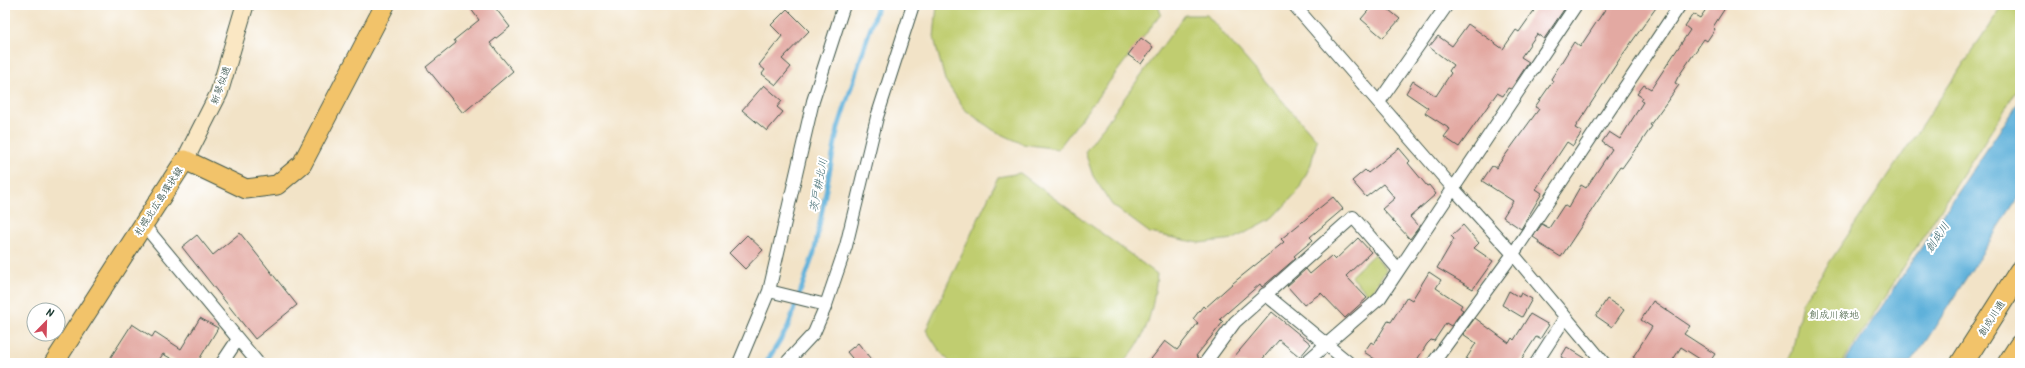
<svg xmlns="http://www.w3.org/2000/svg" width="2025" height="368" viewBox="0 0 2025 368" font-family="Kalam,'Klee One',sans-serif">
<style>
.green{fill:#c0cd6f;stroke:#708552}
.water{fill:#5eb1da;stroke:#3e7787}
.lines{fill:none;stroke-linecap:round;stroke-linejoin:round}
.stream{stroke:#5eb1da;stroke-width:4.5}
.building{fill:#e3a9a2}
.street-casing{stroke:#3f564a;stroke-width:14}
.secondary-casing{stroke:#3f564a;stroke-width:19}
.primary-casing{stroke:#3f564a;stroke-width:21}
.highway-casing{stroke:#3f564a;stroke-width:24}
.street{stroke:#fff;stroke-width:12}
.secondary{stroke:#fae7c3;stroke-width:17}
.primary{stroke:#f2c36a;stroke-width:19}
.highway{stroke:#f2c36a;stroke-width:22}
.labels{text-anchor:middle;stroke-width:4;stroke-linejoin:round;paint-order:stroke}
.street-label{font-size:10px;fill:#1f3d34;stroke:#fff}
.park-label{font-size:10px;fill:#476143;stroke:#fff}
.water-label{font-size:11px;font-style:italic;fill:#326066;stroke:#fff}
</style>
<rect width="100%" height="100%" fill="#fff"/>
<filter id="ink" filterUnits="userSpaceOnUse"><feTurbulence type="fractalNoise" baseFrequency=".025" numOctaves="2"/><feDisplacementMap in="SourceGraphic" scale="8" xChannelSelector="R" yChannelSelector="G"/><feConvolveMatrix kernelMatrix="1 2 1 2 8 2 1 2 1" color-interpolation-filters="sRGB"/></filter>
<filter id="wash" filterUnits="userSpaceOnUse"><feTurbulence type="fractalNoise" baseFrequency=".012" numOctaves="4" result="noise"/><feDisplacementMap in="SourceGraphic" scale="16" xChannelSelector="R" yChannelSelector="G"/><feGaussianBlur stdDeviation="0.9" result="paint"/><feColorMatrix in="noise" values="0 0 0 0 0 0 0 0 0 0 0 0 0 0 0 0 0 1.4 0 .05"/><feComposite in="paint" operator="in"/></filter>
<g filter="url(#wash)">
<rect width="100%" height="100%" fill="#f2e3c7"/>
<!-- green -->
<path class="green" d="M937 5H1158L1161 14 1058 149 1023 144 993 130 964 109 945 80 934 38Z
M2003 5H2020V86L1842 363H1786L1792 353 1802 303Z
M1185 15H1207L1317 140 1311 164 1298 191 1274 217 1234 239 1199 243 1150 233 1112 205 1093 176 1085 152Z
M1020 173 1157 274C1154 306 1147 341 1122 363H951L941 353 926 330 998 177Z
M1374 254 1386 270 1369 295 1351 276Z"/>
<!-- water -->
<path class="water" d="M2020 100V194L1926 341 1910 363H1844Z"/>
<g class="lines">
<!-- stream -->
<path class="stream" d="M766 363 787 329 814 253 838 128 878 5"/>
</g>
<g id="blocks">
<!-- building -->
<path class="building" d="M468 5H493L510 27 490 43 513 71 463 113 426 67 456 43 454 40 479 20Z
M1373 5H1383L1400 19 1383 38 1361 19Z
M1538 5H1567L1544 39 1537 34 1521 57 1529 62 1511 89 1508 88 1503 96 1497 93 1459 147 1444 137 1450 129 1425 113 1428 108 1406 93 1413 81 1436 96 1451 73 1449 71 1453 65 1429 47 1438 36 1452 46 1468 24 1503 49 1516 30 1519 32Z
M1608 5H1658L1621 57 1575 128 1582 132 1573 146 1567 142 1536 189 1542 193 1521 229 1503 217 1513 201 1482 181 1492 166 1496 168 1539 109 1535 107 1553 81 1551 79 1574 42 1580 47Z
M1709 5H1727L1713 27 1715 29 1707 41 1704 39 1678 77 1675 83 1679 85 1650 125 1652 126 1638 147H1637L1622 168 1620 167 1561 257 1538 243 1539 241 1533 237 1542 224 1549 228 1564 205 1568 208 1581 185 1586 188 1612 149 1602 142 1609 132 1620 139 1643 102 1641 101 1643 98 1637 94 1644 85 1651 89 1690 30 1685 26 1693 14 1700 18Z
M787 9 809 31 782 59 791 67 776 85 762 74 765 70 759 65 782 36 771 25Z
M1141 38 1153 47 1141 64 1128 55Z
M764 85 782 101 777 107 783 112 767 131 742 110Z
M1399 148 1410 161 1408 163 1427 186 1429 185 1436 194 1410 217 1419 227 1410 239 1382 209 1395 198 1383 184 1366 197 1352 181 1365 170 1368 173Z
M1333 197 1343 209 1310 237 1313 240 1294 256 1296 258 1267 283 1262 287 1260 284 1220 319 1223 322 1196 356 1199 358 1198 363H1148L1165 341 1177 350 1198 323 1193 319 1203 306 1205 308 1233 283 1284 242 1281 239Z
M1463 225 1479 243 1474 248 1493 261 1473 289 1437 268 1454 239 1451 236Z
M240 233 297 305 255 339 182 247 197 235 213 255Z
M747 235 763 250 745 269 729 253Z
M1358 238 1371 252 1346 276 1367 298 1345 318 1321 293 1304 305 1287 286 1306 269 1310 274 1331 256 1335 260Z
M1429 272 1441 280 1436 288 1462 305 1460 308 1463 310 1451 326 1446 323 1434 341 1431 340 1427 344 1415 363H1381L1364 352 1371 342 1374 344 1388 321 1391 322 1407 297 1412 300Z
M1509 291 1519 297 1521 293 1532 299 1522 317 1502 305Z
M1607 299 1624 310 1612 327 1596 316Z
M1653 301 1690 326 1684 334 1715 354 1709 363H1706L1681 347 1671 363H1641L1633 357 1652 327 1641 320Z
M1272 312 1311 344 1300 357 1279 340 1259 363H1229Z
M1530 314 1549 325 1540 339 1536 337 1519 363H1473L1466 359 1476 343 1463 334 1475 318 1509 343 1512 338 1514 340Z
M200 318 218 328 197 363H179L163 354 157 363H107L132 324 152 337 155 332 181 349Z
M858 343 874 363H856L847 352Z
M1567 347 1593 363H1571L1561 357Z"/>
</g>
</g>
<g filter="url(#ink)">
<use href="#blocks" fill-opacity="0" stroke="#3f564a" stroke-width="1"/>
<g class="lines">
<!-- street casing -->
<g class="street-casing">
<path id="street" d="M1294 5 1453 188 1513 254 1604 363
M1379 102 1447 5
M143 224 258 363
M769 291 826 305
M1265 294 1349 363
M222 363 238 339
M739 363 769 291 813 101 844 5
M786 363 814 333 826 305 846 246 877 117 913 5
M1205 363 1235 322 1353 217 1398 269
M1305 363 1380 298 1576 5
M1433 363 1513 254 1680 5
M1536 363 1565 318"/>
</g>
<!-- secondary casing -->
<g class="secondary-casing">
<path id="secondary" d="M185 160 219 93 245 5"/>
</g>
<!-- primary casing -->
<g class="primary-casing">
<path id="primary" d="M54 363 185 160 246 189 277 185 302 164 385 5"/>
</g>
<!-- highway casing -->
<g class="highway-casing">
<path id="highway" d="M1962 363 2020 272
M2009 363 2020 346"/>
</g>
<!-- street -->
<use href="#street" class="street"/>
<!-- secondary -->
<use href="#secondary" class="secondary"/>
<!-- primary -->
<use href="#primary" class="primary"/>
<!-- highway -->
<use href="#highway" class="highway"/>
</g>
</g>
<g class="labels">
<!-- street labels -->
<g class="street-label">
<text transform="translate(220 85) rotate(-70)" y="4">新琴似通</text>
<text transform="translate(158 201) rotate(-57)" y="4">札幌北広島環状線</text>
<text transform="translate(1991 318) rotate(-57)" y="4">創成川通</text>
</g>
<!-- park labels -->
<g class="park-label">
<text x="1834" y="318">創成川緑地</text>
</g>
<!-- water labels -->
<g class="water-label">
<text transform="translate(818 185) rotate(-79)" y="4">茨戸耕北川</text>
<text transform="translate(1937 237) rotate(-56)" y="4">創成川</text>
</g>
</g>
<!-- margin -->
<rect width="2025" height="368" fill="none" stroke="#fff" stroke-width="20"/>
<!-- north arrow -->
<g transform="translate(46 322) rotate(23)"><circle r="19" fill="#ffffff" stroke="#a5b1ae"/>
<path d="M0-3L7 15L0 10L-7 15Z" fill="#d1495b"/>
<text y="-6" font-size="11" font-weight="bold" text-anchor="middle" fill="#1f3d34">N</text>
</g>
</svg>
